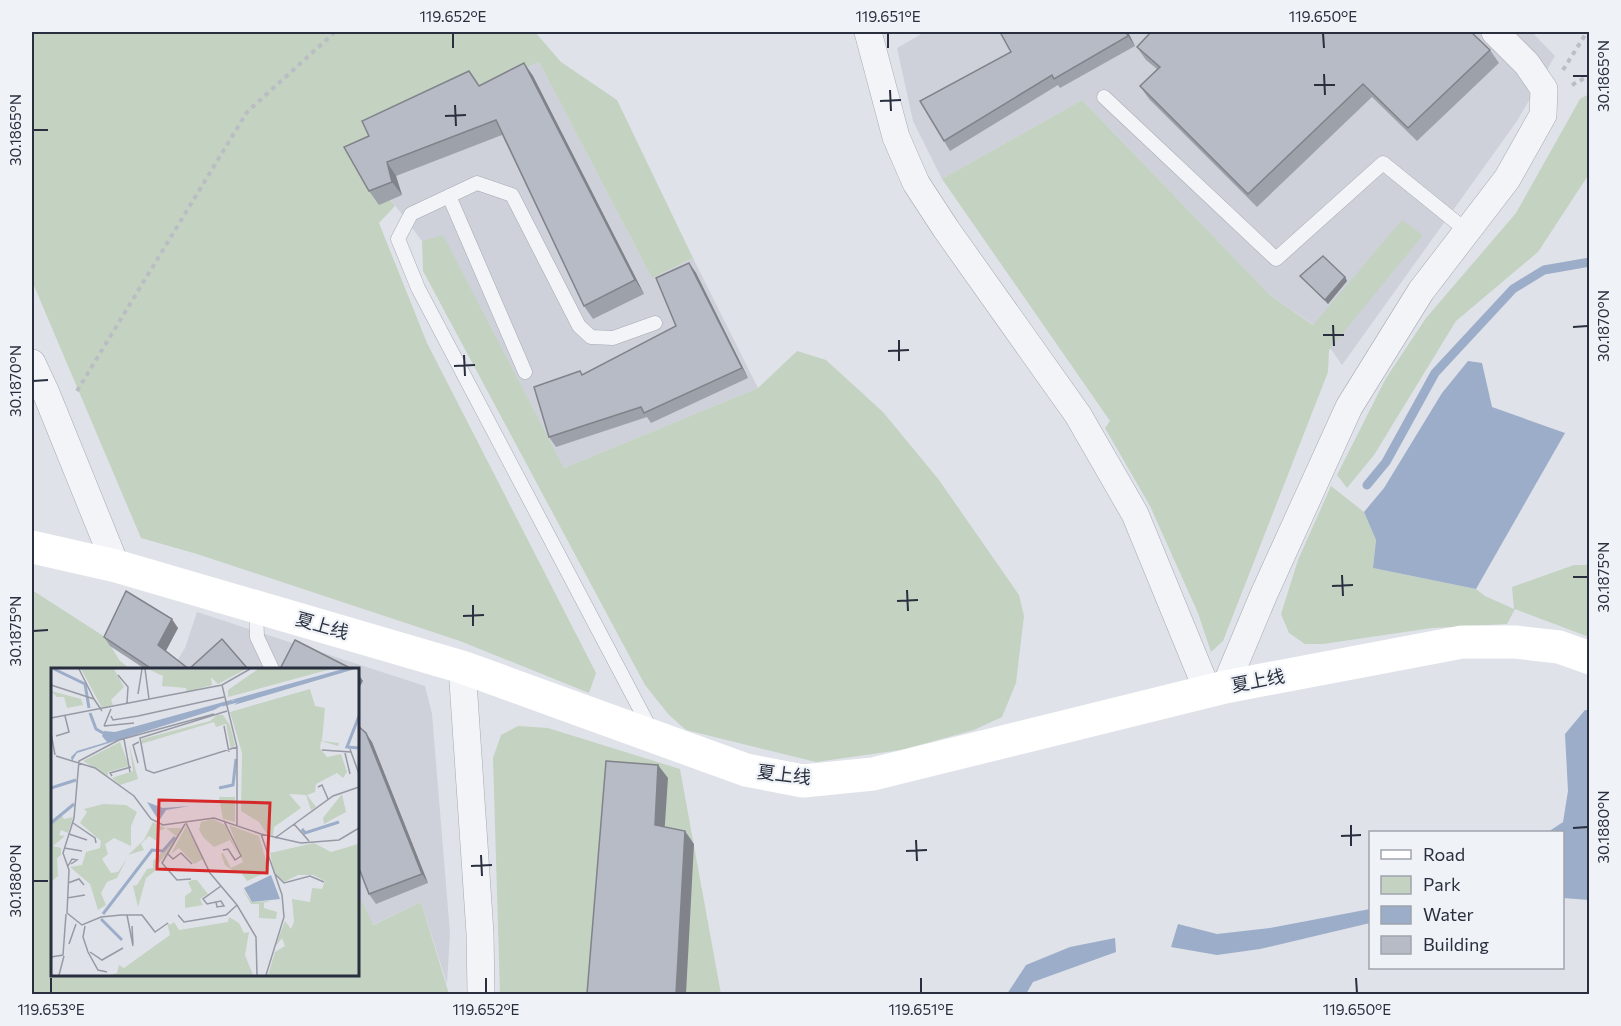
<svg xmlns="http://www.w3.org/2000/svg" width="1621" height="1026" viewBox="0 0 1621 1026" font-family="Commissioner,'Noto Sans SC',sans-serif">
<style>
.built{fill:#ced1da}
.green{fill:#c4d2c1}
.water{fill:#9badc8}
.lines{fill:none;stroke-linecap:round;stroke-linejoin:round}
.stream{stroke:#9badc8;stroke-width:9}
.lane-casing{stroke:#a5a9b3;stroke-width:15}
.street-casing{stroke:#a5a9b3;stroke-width:28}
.path{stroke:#babdc3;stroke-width:4;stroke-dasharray:4.5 4.5;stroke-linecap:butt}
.lane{stroke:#f2f4f7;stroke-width:14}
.street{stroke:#f2f4f7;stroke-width:27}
.secondary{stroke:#fff;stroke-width:33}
.wall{fill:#9da1a9}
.shaded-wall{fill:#80838a}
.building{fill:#b7bbc5;stroke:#80838a;stroke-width:1.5}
.ticks{fill:none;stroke:#292f3f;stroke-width:2}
.labels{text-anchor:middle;stroke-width:4.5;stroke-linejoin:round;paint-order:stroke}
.street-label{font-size:18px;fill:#292f3f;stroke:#eff2f6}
.inset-river{fill:none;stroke:#9badc8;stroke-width:3}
.inset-road{fill:none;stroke:#979aa5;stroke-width:1.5}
.view{fill:#d62828;fill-opacity:0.15;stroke:#d62828;stroke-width:3}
.inset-edge{fill:none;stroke:#292f3f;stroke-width:3}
.neatline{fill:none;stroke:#292f3f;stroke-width:2}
.ticks-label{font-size:15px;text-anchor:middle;fill:#292f3f}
</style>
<rect width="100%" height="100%" fill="#e0e2e9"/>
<!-- built -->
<path class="built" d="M925 32H1532L1555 56 1517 121 1342 365 1314 325 1270 295 1082 100 942 179 913 121 897 48Z
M539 62 652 278 693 258 758 388 564 468 443 236 422 241 350 146Z
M197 612 425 686 432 714 450 933 447 984 421 902 372 925 357 891V669H172L185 648Z"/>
<!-- green -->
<path class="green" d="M32 32H535L561 62 617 100 693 258 652 278 539 62 350 146 395 206 379 223 427 343 596 673 589 693 460 641 197 554 141 538 32 281Z
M1589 94V174L1538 252 1456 321 1374 455 1347 488 1337 475 1386 378 1426 318 1516 213 1580 99Z
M1082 100 1270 295 1313 325 1402 220 1423 235 1329 350 1328 372 1223 641 1211 652 1198 613 1150 506 1105 428 1110 421 942 179Z
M443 235 564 468 758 388 797 351 826 360 883 412 939 480 1019 595 1024 616 1016 683 1002 717 974 730 901 750 816 762 686 730 669 715 645 685 423 271 422 241Z
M1331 486 1364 512 1376 540 1373 568 1476 589 1485 596 1514 609 1512 587 1574 565H1589V637L1515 609 1507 624 1432 628 1323 644H1305L1289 633 1281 614 1298 560Z
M32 590 105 637 120 661 130 669H52V974H357V891L373 925 421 902 449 994H32Z
M518 726 548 728 680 769 721 994H500L493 758 501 735Z"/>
<!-- water -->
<path class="water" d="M1468 361 1482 363 1492 407 1565 433 1476 589 1373 568 1376 540 1364 512 1384 488 1442 393Z
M1585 710H1590L1589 900 1563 898 1562 832H1548L1563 822 1568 791 1565 734Z
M1370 909V923L1260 949 1217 955 1171 947 1178 924 1217 934 1270 928Z
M1115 938 1116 952 1033 982 1026 994H1007L1026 965 1070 947Z"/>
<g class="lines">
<!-- stream -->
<path class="stream" d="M1367 485 1386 462 1435 373 1513 289 1544 270 1590 262"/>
<!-- lane casing -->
<g class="lane-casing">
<path id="lane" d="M1104 97 1276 259 1383 163 1467 231
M449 196 525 372
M256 607 257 637 272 669
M651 730 418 288 398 239 411 214 477 183 512 195 579 326 591 337 613 338 655 323"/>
</g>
<!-- street casing -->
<g class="street-casing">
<path id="street" d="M868 32 896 137 916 183 946 229 1078 415 1135 514 1208 692
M32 363 46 393 116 566
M462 667 480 933 481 994
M1225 687 1264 594 1349 407 1421 291 1507 179 1543 115 1544 89 1527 64 1495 32"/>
</g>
<!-- path -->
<path class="path" d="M1563 70 1587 32
M1572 85 1590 75
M77 391 247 112 335 32"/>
<!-- lane -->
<use href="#lane" class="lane"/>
<!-- street -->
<use href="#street" class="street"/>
<!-- secondary -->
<path class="secondary" d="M32 547 116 566 462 667 746 770 803 781 873 774 1225 687 1462 642H1515L1559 647 1590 658"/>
</g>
<!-- wall -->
<path class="wall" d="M1000 32H1128L1135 46 1060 88 1058 85 950 151 944 141 1011 52Z
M1137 47 1490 50 1499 63 1417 141 1372 97 1257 207 1149 99 1140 86 1157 69 1146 60Z
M524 63 533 76 644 294 593 319 584 306 502 135 396 176 402 195 379 205 369 191 344 147 479 86Z
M689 263 696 273 748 378 651 423 647 417 556 447 549 437 580 371 583 375 676 326Z
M1300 276 1345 277 1347 281 1328 304Z
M178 628 166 651 189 669H248H145L110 646 104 637Z
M372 742 428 883 376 904 369 894Z"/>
<!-- shaded-wall -->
<path class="shaded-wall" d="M1126 32H1128L1135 46 1128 36Z
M524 63 533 76 644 294 635 280Z
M387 162 396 176 402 195 392 182Z
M689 263 696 273 748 378 742 368Z
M1345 277 1347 281 1328 304 1325 300Z
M172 619 178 628 164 654 158 645Z
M357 672 363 681 357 692Z
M366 733 372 742 428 883 422 874Z
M658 765 668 778 664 838 655 825Z
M685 831 694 844 686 994H676Z"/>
<!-- building -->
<path class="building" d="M1000 32H1126L1128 36 1054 79 1052 75 944 141 920 101 1011 52Z
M1151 32H1471L1490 50 1408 128 1363 84 1248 194 1140 86 1160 67 1137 47Z
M524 63 635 280 584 306 496 120 387 162 392 182 369 191 344 147 369 136 362 121 469 71 479 86Z
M1323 256 1345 277 1325 300 1300 276Z
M689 263 742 368 644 413 641 407 549 437 534 387 580 371 582 375 676 326 656 278Z
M126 591 172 619 158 645 189 669 222 639 248 669H152L104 637Z
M295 640 352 669H280Z
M357 725 366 733 422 874 369 894 357 863Z
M606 761 658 765 655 825 685 831 676 994H587Z"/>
<!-- ticks -->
<path class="ticks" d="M453 33V48M888 33V48M1323 33 1324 48M1324 74 1325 95M1573 76H1588M1314 85H1335M890 90 891 111M880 101 901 100M455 105 456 126M445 116 466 115M33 130H48M1333 325 1334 346M1573 327 1588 326M1323 335H1344M899 340V361M888 351 909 350M464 355 465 376M454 366 475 365M33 381 48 380M1342 575 1343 596M1573 577H1588M1332 586 1353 585M907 590 908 611M897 601 918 600M473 605V626M463 616 484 615M33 631 48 630M1351 825V846M1573 828 1588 827M1341 836 1361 835M916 840 917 861M906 851 927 850M481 855 482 876M471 866 492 865M33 881H48M51 978V993M486 978V993M921 978V993M1356 978 1357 993"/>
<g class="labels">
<!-- street labels -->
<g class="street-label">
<text transform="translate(322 626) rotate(16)" y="6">夏上线</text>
<text transform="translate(1258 681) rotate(-11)" y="6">夏上线</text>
<text transform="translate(784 775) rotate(7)" y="6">夏上线</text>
</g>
</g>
<!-- overview -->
<g transform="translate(51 668)">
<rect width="308" height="308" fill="#e0e2e9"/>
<path d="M30 1H63L73 19 60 32 62 37 51 40ZM195 1 167 16 160 9 161 17 136 24 135 20 111 18 112 8 99 2ZM207 1H280L177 29V22ZM259 21 264 38 274 40 271 73 288 75 287 78 270 73 269 80 276 89 290 86 296 104 292 110 286 105 265 116 264 124 256 127 265 139 260 142 255 127 238 126 250 140 223 159 222 168 216 166 208 154 190 143 191 85 179 44ZM0 23 30 31 32 37 16 40 13 29H6ZM166 47H172L179 57 184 77 180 82 175 56 165 59 163 54 90 76 91 71 159 53ZM69 74 78 98 57 104V108L32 93ZM78 76 87 111 69 117 61 110 82 103ZM291 126 295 144 273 156 272 150ZM168 129H184V154L172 151ZM52 136 75 137 86 144 80 158V178L63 170 54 176 57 186 51 191 60 205 67 204 76 190 66 210 56 214 50 225 55 237 47 242 39 216 19 199 31 197 35 184 49 180 50 173 29 155 36 144 33 141ZM10 147 13 151 22 149 17 165 10 162 8 167 14 168 2 178 10 180V187L6 190 7 208 0 214V156ZM162 151 174 157 188 188 179 172 163 179 153 170 148 162 150 154ZM102 154 114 160H130L120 180 107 196 104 203 95 210 87 239 82 218 86 217 96 201 102 200V193L126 169 115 160 108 163 107 174 98 168 90 176 93 182 77 187 93 172ZM178 157 208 168 218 203 196 213 189 203H182L174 197 170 186 172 185 180 200 192 194ZM135 158 152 191 143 196 128 180 120 186ZM263 175 280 184 307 176V307H217L224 284 234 278 231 270 224 279 234 253 240 261 243 254 241 231 259 234 261 220 271 221 274 213 262 207H247L233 214 223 204 219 185ZM141 212H146L157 226 149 231 152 237 134 240V228L141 223 137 214ZM191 220 201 234 220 233 213 235V240L226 244 225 251 208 250V236H200ZM178 249 188 255 193 265 198 264 194 287 202 307H59L66 305 68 297 73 300 119 267 116 254 119 257 123 254 128 262 177 254Z" fill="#c4d2c1"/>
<path d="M292 1H304L183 37 190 32H182L163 42 26 85 21 93 25 111 20 89 26 83 56 74 51 68 53 63 64 64ZM96 134 112 140 139 138 115 142 108 153ZM220 207 229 231 201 234 193 220Z" fill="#9badc8"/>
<path class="inset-river" d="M3 1 34 16 38 40M171 37 190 32M39 45 45 61 54 66M308 48 296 79 308 80M0 120 25 112M168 120 182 117 185 91M0 155 23 136M251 161 254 165 288 154M52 246 101 182 112 183 124 169M50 251 71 272"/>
<path class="inset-road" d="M28 1 43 31M94 1 98 31M67 7 77 19 76 35M0 17 43 31 51 43M171 17 186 79 103 105 95 102 89 70 176 43M87 26 91 1M60 48 62 52 87 48 173 29M0 50 171 17 199 1M53 58 83 55M53 58 60 41M173 58 178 84M0 65 4 87M5 68 18 64 14 48M73 71 79 104M186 79V158M299 81 308 106M271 82 300 84M294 85 299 106M5 88 44 100 83 128 100 151 112 157 163 150 210 166 250 175 288 172 308 160M87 95 82 77 88 74M61 108 59 105 80 99M267 119 271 117 277 131M22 155 44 170 45 175M135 155 159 205 186 237 205 269 206 307M134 156 111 195 126 212 140 211M243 156 258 173M18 166 36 172M210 166 231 227 233 249 215 307M224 170 282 128 308 119M13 180 31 183M172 182 177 181 184 192 190 188 173 153M117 186 122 191 130 185 141 196M17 198 21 191 26 192 20 196M223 205 233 215 259 208 273 214M17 215 28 211 33 217M16 230 34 227M165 234 166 239 173 238 170 233 165 234 156 236 152 231 170 218M76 247 82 278M127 247 133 254 175 247 186 237M117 255 104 264 91 247H70L50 249 31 257 16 245 18 202 12 185 23 150 28 93 68 72 163 46M34 258 32 269 37 284 47 302 56 304M81 258 82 276M18 276 25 256M39 284 51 292 72 280M0 289 12 287 15 246M8 307 13 288"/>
<path class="view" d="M108 132 219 135 216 205 106 201Z"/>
<rect width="308" height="308" class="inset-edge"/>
</g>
<!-- border -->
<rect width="1621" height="1026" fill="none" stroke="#eff2f6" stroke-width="66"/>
<!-- legend -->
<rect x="1369" y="831" width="195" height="138" fill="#eff2f6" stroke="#a0a4ad" stroke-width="1.5"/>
<rect x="1381" y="850" width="30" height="9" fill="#ffffff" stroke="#a0a4ad" stroke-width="1.5"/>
<text x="1423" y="861" font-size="18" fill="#292f3f">Road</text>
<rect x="1381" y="876" width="30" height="18" fill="#c4d2c1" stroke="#a0a4ad" stroke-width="1.5"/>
<text x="1423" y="891" font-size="18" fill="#292f3f">Park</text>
<rect x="1381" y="906" width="30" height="18" fill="#9badc8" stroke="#a0a4ad" stroke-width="1.5"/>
<text x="1423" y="921" font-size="18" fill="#292f3f">Water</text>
<rect x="1381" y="936" width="30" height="18" fill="#b7bbc5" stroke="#a0a4ad" stroke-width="1.5"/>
<text x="1423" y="951" font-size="18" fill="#292f3f">Building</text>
<rect x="33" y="33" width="1555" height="960" class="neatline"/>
<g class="ticks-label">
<text x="453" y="22">119.652°E</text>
<text x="888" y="22">119.651°E</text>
<text x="1323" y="22">119.650°E</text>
<text transform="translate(1604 76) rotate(-90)" y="5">30.1865°N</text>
<text transform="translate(16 130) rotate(-90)" y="5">30.1865°N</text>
<text transform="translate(1604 326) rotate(-90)" y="5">30.1870°N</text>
<text transform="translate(16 381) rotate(-90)" y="5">30.1870°N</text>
<text transform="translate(1604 577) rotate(-90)" y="5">30.1875°N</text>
<text transform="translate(16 631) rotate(-90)" y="5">30.1875°N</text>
<text transform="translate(1604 827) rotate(-90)" y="5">30.1880°N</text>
<text transform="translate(16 881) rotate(-90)" y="5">30.1880°N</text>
<text x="51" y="1015">119.653°E</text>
<text x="486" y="1015">119.652°E</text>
<text x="921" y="1015">119.651°E</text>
<text x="1357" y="1015">119.650°E</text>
</g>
</svg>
